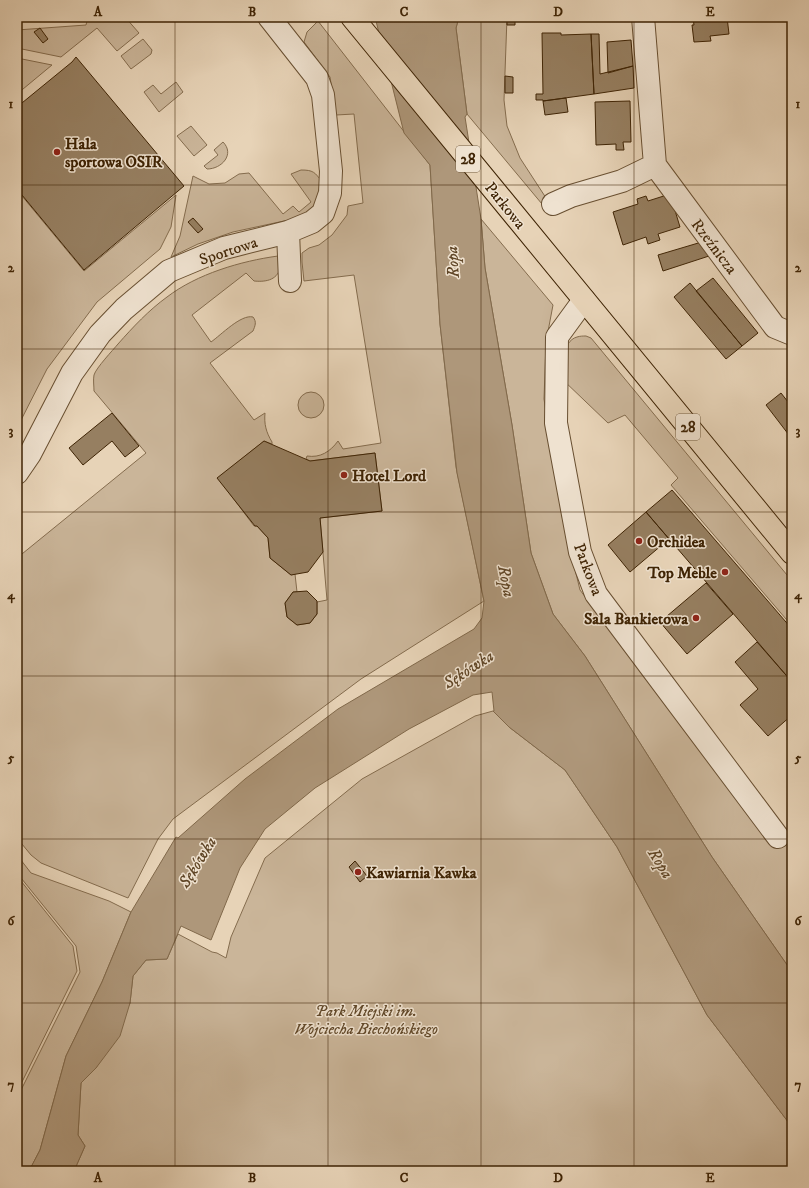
<svg xmlns="http://www.w3.org/2000/svg" width="809" height="1188" viewBox="0 0 809 1188" font-family="'IM FELL DW Pica',serif">
<style>
.green{fill:#cab599;stroke:#846c4e}
.water{fill:#ae977a;stroke:#81694b}
.building{fill:#967f61;stroke:#3e2304}
.lines{fill:none;stroke-linecap:round;stroke-linejoin:round}
.minor-casing{stroke:#684f31;stroke-width:24}
.major-casing{stroke:#3e2304;stroke-width:24}
.minor{stroke:#efe2d0;stroke-width:22}
.major{stroke:#e7d3b7;stroke-width:22}
.grid{fill:none;stroke:#3e2304;stroke-width:1;stroke-opacity:0.55}
.poi-dot{fill:#8f2418;stroke:#efe2d0;stroke-width:1.5}
.labels{text-anchor:middle;stroke-width:3;stroke-linejoin:round;paint-order:stroke}
.shield{fill:#efe2d0;stroke:#735c41;stroke-width:1}
.shield-label{font-size:15px;font-weight:bold;fill:#3e2304}
.poi-label{font-size:16px;font-weight:bold;fill:#3e2304;stroke:#efe2d0;text-anchor:start}
.street-label{font-size:16px;fill:#3e2304;stroke:#efe2d0}
.park-label{font-size:16px;font-style:italic;fill:#614829;stroke:#efe2d0}
.water-label{font-size:17px;font-style:italic;fill:#604627;stroke:#efe2d0}
.neatline{fill:none;stroke:#3e2304;stroke-width:1.5}
.grid-label{font-size:13px;text-anchor:middle;font-weight:bold;fill:#3e2304}
</style>
<rect width="100%" height="100%" fill="#e7d3b7"/>
<filter id="stains"><feTurbulence type="fractalNoise" baseFrequency=".005" numOctaves="4"/><feColorMatrix values="0 0 0 0 .2 0 0 0 0 .09 0 0 0 0 .02 0 0 0 .5 -.17"/></filter>
<radialGradient id="worn" r=".72"><stop offset=".6" stop-color="#630" stop-opacity="0"/><stop offset="1" stop-color="#630" stop-opacity=".3"/></radialGradient>
<!-- green -->
<path class="green" d="M92 17H125L139 33 117 51 97 28 61 57 17 48V30L86 25 87 21H91Z
M459 17H507L504 100 507 126 520 158 548 201 542 204 467 114 456 28Z
M318 21 430 165 440 324 456 467 484 601 361 679 173 819 158 839 128 898 41 863 31 855 17 838V558L146 453 94 391C94 386 93 380 94 375 96 368 113 350 118 344 133 327 149 310 167 297 197 274 241 261 278 256 279 259 281 265 280 268 277 281 264 282 254 281L246 273 192 315 211 342C221 335 241 314 253 317 257 322 255 326 253 331L210 363 254 420 265 413C264 424 266 432 272 442V444L264 441 218 478 254 526H257L268 538 270 558 291 575 295 574 297 592H293L285 603 287 617 297 625 310 623 317 614V602L327 600 320 518 382 511 375 453 310 461 306 459 307 456C320 458 330 452 338 441L343 449 381 443 354 275 304 281 302 262V253L309 248 319 245 332 235 347 215 348 206 363 203 354 114 336 115 330 77 304 42 307 32Z
M143 39 152 50 151 54 131 69 121 56Z
M17 58 52 65 17 94Z
M176 82 183 92 159 112 144 92 153 85 161 94Z
M191 126 207 145 194 156 177 136Z
M223 142C235 154 222 169 207 169L204 166 218 155 214 150Z
M301 170C313 170 315 172 322 182L316 204 299 219 284 221 233 232 198 244 171 257 180 236 193 176 209 184 225 183 239 174 249 173 283 214 293 206 299 212 311 202 291 174Z
M17 190 84 271 176 195 171 227 160 249 97 302 47 369 17 428Z
M481 219 553 305 546 342 544 399 562 516 580 590 635 663 792 843V972L712 857 585 656 553 614 531 553 512 425 485 268Z
M586 336 591 338 792 581V626L671 485 678 478 625 415 608 423 562 379C562 367 562 341 577 337 580 336 583 336 586 336Z
M298 405a13 13 0 1 1 26 0a13 13 0 1 1-26 0Z
M493 711 509 727 565 770 617 847 707 1015 792 1127V1171H74L85 1146 78 1135 81 1083 96 1068 130 1003 133 976 146 960 167 959 178 934 212 952 217 953 226 958 231 937 265 858 362 779 475 716Z
M17 855 31 873 109 901 131 912 102 982 66 1056 40 1150 29 1171H17V1098L80 972 76 946 17 873Z
M17 876 73 946 77 971 17 1092V1050L19 1049 17 1048Z"/>
<!-- water -->
<path class="water" d="M375 17H459L456 28 467 114 465 117 481 219 485 268 512 425 531 553 553 614 585 656 712 857 792 972V1127L707 1015 617 847 565 770 509 727 493 711H494L492 692 473 695 409 729 315 788 265 829 240 868 211 940 181 926 167 959 146 960 133 976 130 1003 120 1036 96 1068 81 1083 78 1135 85 1146 74 1171H29L40 1150 66 1056 102 982 131 912 176 837 178 838 245 779 338 709 474 629 482 618 484 601 457 473 440 324 430 165 404 133Z"/>
<!-- building -->
<path class="building" d="M686 17H727L729 34 710 36 711 41 694 42 692 25H694L693 18 686 19Z
M507 19H515V25H507Z
M40 28 48 39 43 43 34 32Z
M542 33H561V35L591 34 594 94 543 101V100H536V94H543Z
M591 34H599L600 74 633 66 634 88 594 94Z
M631 40 633 66 608 73 607 42Z
M76 57 184 186 84 270 17 189V107L72 62Z
M505 76 513 77V93H505Z
M566 98 568 112 545 115 543 101Z
M630 101 631 142H623L624 150H616V144L596 145 595 102Z
M670 194 680 227 658 234 660 240 648 244 646 237 623 245 613 212 638 204 637 199 646 196 648 201Z
M193 218 203 229 198 233 188 222Z
M705 241 709 256 663 271 658 255Z
M713 278 758 333 742 346 696 291Z
M690 283 742 346 726 359 674 297Z
M781 393 792 407V439L766 405Z
M112 413 139 446 125 457 112 441 83 465 69 448Z
M264 441 310 461 375 453 382 511 320 518 323 552 308 572 291 575 270 558 268 538 257 526H255L217 478Z
M672 490 792 629V682L646 512Z
M646 512 669 539 630 572 608 545Z
M706 583 733 614 687 654 660 622Z
M307 591 317 601V614L310 623 297 625 287 617 285 603 293 592Z
M757 642 792 682V715L768 736 740 705 758 689 735 662Z
M355 861 367 876 360 882 349 867Z"/>
<g class="lines">
<!-- minor casing -->
<g class="minor-casing">
<path id="minor" d="M655 165 775 327 792 334
M553 204 571 196 622 181 655 165 643 17
M288 232 290 281
M584 300 557 337 556 423 580 552 596 594 778 837
M17 473 30 454 72 373 100 334 124 309 169 271 224 248 288 232 312 222 323 213 330 193 331 171 323 95 317 78 269 17"/>
</g>
<!-- major casing -->
<g class="major-casing">
<path id="major" d="M352 17 792 553"/>
</g>
<!-- minor -->
<use href="#minor" class="minor"/>
<!-- major -->
<use href="#major" class="major"/>
</g>
<!-- grid -->
<path class="grid" d="M175 17V1171M328 17V1171M481 17V1171M634 17V1171M17 185H792M17 349H792M17 512H792M17 676H792M17 839H792M17 1003H792"/>
<!-- markers -->
<g class="poi-dot">
<circle cx="57" cy="152" r="4"/>
<circle cx="344" cy="475" r="4"/>
<circle cx="639" cy="541" r="4"/>
<circle cx="725" cy="572" r="4"/>
<circle cx="696" cy="618" r="4"/>
<circle cx="358" cy="872" r="4"/>
</g>
<g class="labels">
<!-- shield labels -->
<g class="shield">
<rect x="456" y="146" width="24" height="26" rx="3"/>
<rect x="676" y="414" width="24" height="26" rx="3"/>
</g>
<g class="shield-label">
<text x="468" y="164">28</text>
<text x="688" y="432">28</text>
</g>
<!-- poi labels -->
<g class="poi-label">
<text x="65" y="149">Hala<tspan x="65" dy="18">sportowa OSIR</tspan></text>
<text x="352" y="481">Hotel Lord</text>
<text x="647" y="547">Orchidea</text>
<text x="717" y="578" text-anchor="end">Top Meble</text>
<text x="688" y="624" text-anchor="end">Sala Bankietowa</text>
<text x="366" y="878">Kawiarnia Kawka</text>
</g>
<!-- street labels -->
<g class="street-label">
<text transform="translate(506 205) rotate(51)" y="6">Parkowa</text>
<text transform="translate(715 246) rotate(53)" y="6">Rzeźnicza</text>
<text transform="translate(228 250) rotate(-18)" y="6">Sportowa</text>
<text transform="translate(589 569) rotate(69)" y="6">Parkowa</text>
</g>
<!-- park labels -->
<g class="park-label">
<text x="366" y="1016">Park Miejski im.<tspan x="366" dy="18">Wojciecha Biechońskiego</tspan></text>
</g>
<!-- water labels -->
<g class="water-label">
<text transform="translate(452 262) rotate(-94)" y="6">Ropa</text>
<text transform="translate(507 581) rotate(79)" y="6">Ropa</text>
<text transform="translate(468 669) rotate(-33)" y="6">Sękówka</text>
<text transform="translate(197 862) rotate(-58)" y="6">Sękówka</text>
<text transform="translate(661 863) rotate(58)" y="6">Ropa</text>
</g>
</g>
<!-- margin -->
<rect width="809" height="1188" fill="none" stroke="#e7d3b7" stroke-width="44"/>
<rect x="22" y="22" width="765" height="1144" class="neatline"/>
<g class="grid-label">
<text x="98" y="16">A</text>
<text x="252" y="16">B</text>
<text x="404" y="16">C</text>
<text x="558" y="16">D</text>
<text x="710" y="16">E</text>
<text x="11" y="108">1</text>
<text x="798" y="108">1</text>
<text x="11" y="272">2</text>
<text x="798" y="272">2</text>
<text x="11" y="435">3</text>
<text x="798" y="435">3</text>
<text x="11" y="599">4</text>
<text x="798" y="599">4</text>
<text x="11" y="762">5</text>
<text x="798" y="762">5</text>
<text x="11" y="925">6</text>
<text x="798" y="925">6</text>
<text x="11" y="1089">7</text>
<text x="798" y="1089">7</text>
<text x="98" y="1182">A</text>
<text x="252" y="1182">B</text>
<text x="404" y="1182">C</text>
<text x="558" y="1182">D</text>
<text x="710" y="1182">E</text>
</g>
<rect width="100%" height="100%" filter="url(#stains)"/>
<rect width="100%" height="100%" fill="url(#worn)"/>
</svg>
